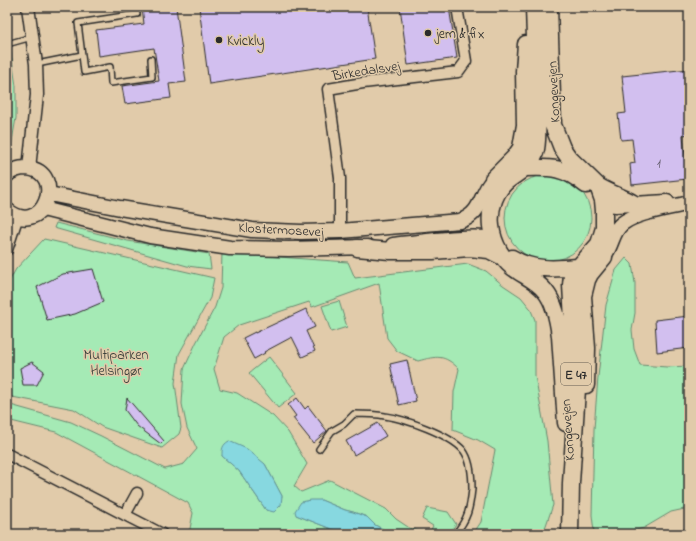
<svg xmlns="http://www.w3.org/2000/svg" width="696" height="541" viewBox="0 0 696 541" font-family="'Indie Flower',sans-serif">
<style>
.green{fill:#a5eab5;stroke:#688a70;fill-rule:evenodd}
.water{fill:#87d8e0;stroke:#629398}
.building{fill:#d2bfef;stroke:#2b2b2b}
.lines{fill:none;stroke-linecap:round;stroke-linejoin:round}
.service-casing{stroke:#2b2b2b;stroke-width:8}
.minor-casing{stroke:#2b2b2b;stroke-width:13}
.tertiary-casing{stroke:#2b2b2b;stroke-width:15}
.secondary-casing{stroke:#2b2b2b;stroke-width:17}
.primary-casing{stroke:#2b2b2b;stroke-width:19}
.service{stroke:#e1cbaa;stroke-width:5}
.minor{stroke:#e1cbaa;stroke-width:10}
.tertiary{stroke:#e1cbaa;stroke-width:12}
.secondary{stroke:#e1cbaa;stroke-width:14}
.primary{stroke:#e1cbaa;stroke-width:16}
.poi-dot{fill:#2b2b2b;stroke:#e1cbaa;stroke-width:1.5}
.labels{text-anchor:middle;stroke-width:3;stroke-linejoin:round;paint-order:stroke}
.number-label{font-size:12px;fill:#55505c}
.shield{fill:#e1cbaa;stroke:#625b51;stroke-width:1}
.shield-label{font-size:13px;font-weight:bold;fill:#2b2b2b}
.poi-label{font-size:14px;fill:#2b2b2b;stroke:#e1cbaa;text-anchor:start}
.street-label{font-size:14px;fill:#2b2b2b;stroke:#e1cbaa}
.park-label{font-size:14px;fill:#373e39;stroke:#e1cbaa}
</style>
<rect width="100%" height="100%" fill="#e1cbaa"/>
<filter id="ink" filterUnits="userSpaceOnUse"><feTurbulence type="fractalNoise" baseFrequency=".025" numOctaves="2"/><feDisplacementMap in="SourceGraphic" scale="8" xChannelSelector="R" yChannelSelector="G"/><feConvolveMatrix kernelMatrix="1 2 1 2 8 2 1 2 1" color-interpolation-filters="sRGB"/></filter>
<g filter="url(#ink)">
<!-- green -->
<path class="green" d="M11 53 16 86V118L11 147 7 148V54Z
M505 218a43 43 0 1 1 86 0a43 43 0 1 1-86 0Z
M56 223 128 241 209 254 211 269 187 266 54 228Z
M44 239 214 278 210 298 179 354 175 383 181 428 179 434 162 448 102 427 74 409 7 396V285L16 269Z
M222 253 348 262 355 278 468 264 486 271 503 285 521 297 530 308 535 320V376L547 441 553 505 543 534H473L481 522 495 450 478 440 453 430 454 392 459 369C444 354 437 356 418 361L397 351 387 338 379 283 312 307 309 302 239 325 224 337 214 369 220 389 237 393 273 416 288 432 307 464 294 486 301 492 330 480 386 509 396 519 411 529 429 533 433 526 422 519 427 508 448 512 456 524 449 534H392L375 525 367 517 353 512 345 510 321 500 296 515 344 534H189L193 513 188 503 56 432 7 420V404L71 422 101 436 165 469 184 464 197 449 187 428 182 404 184 369 196 343 215 307 221 288ZM229 441 265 464 282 496 274 511 266 510 239 471 222 456Z
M626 258 632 264 635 283V313L632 330 634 349 640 365 667 367 689 366V508L671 512 644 528 628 532H594L592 515 594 429 598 377 606 305 616 270Z
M339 301 347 327 331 332 322 306Z
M269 357 297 393 278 408 249 373Z"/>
<!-- water -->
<path class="water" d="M229 441 247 449 265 464 282 496 281 505 274 512 266 510 239 471 222 456C222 449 222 445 229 441Z
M311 500H321L345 510 353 512 367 517 375 525 392 534H344L296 515 295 511 301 502Z"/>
<!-- building -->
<path class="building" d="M142 7H176L186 82 169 84 171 98 125 104 122 86 159 81 154 48 99 56 96 30 144 24Z
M199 7H367L375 59 209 84Z
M400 7H449L457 58 408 65Z
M689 69V134L683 135 687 179 632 185 630 164 635 163 632 139 621 140 618 114 626 113 622 76Z
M93 269 103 302 75 314 47 320 37 287 63 274Z
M306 309 315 327 306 331 315 351 302 357 292 337 264 352 265 353 254 359 243 338 255 332V333Z
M689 316V348L657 352 655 320Z
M407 360 416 401 399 405 390 364Z
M32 362 44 371 37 385H23L20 368Z
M127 398 164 441 161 444 137 426 125 410Z
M297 398 305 409 308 406 327 431 313 443 293 418 296 416 288 405Z
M378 423 386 436 354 455 346 441Z"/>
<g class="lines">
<!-- service casing -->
<g class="service-casing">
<path id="service" d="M7 44 32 37
M82 55 84 72 110 67 111 83 152 77 151 59
M37 64 82 55 78 23 137 14
M319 449 332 431 344 424 354 414C364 414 375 414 385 416 406 419 450 435 463 450 471 460 472 477 472 489 470 508 468 519 455 534"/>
</g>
<!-- minor casing -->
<g class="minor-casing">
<path id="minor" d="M340 231V178L328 89 363 83 458 72 466 61 457 7
M7 250 18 216
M7 454 162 534
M125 515 137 493"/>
</g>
<!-- tertiary casing -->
<g class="tertiary-casing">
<path id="tertiary" d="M28 7 36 64 37 95 29 168"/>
</g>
<!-- secondary casing -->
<g class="secondary-casing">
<path id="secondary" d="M7 175C12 170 19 168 27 168 68 172 43 240 7 210
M49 194 120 208 252 230 301 232 340 231 460 221C487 212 478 185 502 174
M603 200 608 204 616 205 667 202
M43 209 150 236 230 248 289 249 368 247
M393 245C413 243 479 233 494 240
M594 262C614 255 609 232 623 223 637 212 671 208 689 203"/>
</g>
<!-- primary casing -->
<g class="primary-casing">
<path id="primary" d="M534 7C535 36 536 66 536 95 537 113 539 132 536 149 533 164 522 170 511 178 495 189 489 208 491 226 493 244 503 262 518 271 527 277 538 282 545 291 555 303 558 320 560 336L566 423
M549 7 553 125 562 148 569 158 598 186 603 200 604 211V228L599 244 575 271 572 276 571 285 577 389 571 483 570 534
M525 168C551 167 565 167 586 185
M493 179 514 158 521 148 525 125 524 71 526 44
M598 186C609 193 622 197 633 203
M357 248 390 251H433L469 248 489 250 503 257
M512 258C533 271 555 269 579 267
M586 385 587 348 583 296 587 280 590 274 604 257"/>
</g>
<!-- service -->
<use href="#service" class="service"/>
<!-- minor -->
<use href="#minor" class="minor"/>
<!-- tertiary -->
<use href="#tertiary" class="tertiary"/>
<!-- secondary -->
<use href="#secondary" class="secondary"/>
<!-- primary -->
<use href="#primary" class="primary"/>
</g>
</g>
<!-- markers -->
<g class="poi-dot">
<circle cx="428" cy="33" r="4"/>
<circle cx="219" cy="40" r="4"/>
</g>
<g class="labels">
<!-- number labels -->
<g class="number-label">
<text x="659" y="167">1</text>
</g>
<!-- shield labels -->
<rect class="shield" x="561" y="363" width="30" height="22" rx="3"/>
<g class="shield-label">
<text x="576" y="379">E 47</text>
</g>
<!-- poi labels -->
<g class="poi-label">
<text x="436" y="38">jem &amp; fix</text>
<text x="227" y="45">Kvickly</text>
</g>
<!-- street labels -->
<g class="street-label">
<text transform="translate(366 70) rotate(-9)" y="5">Birkedalsvej</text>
<text transform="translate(553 92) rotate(-93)" y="5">Kongevejen</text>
<text transform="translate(281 229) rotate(3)" y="5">Klostermosevej</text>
<text transform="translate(567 430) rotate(-94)" y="5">Kongevejen</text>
</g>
<!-- park labels -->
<g class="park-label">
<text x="116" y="359">Multiparken<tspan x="116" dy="16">Helsingør</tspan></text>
</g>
</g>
<!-- margin -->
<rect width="696" height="541" fill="none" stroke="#e1cbaa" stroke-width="24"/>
<rect x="12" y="12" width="672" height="517" fill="none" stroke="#2b2b2b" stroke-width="1.5" filter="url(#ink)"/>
</svg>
